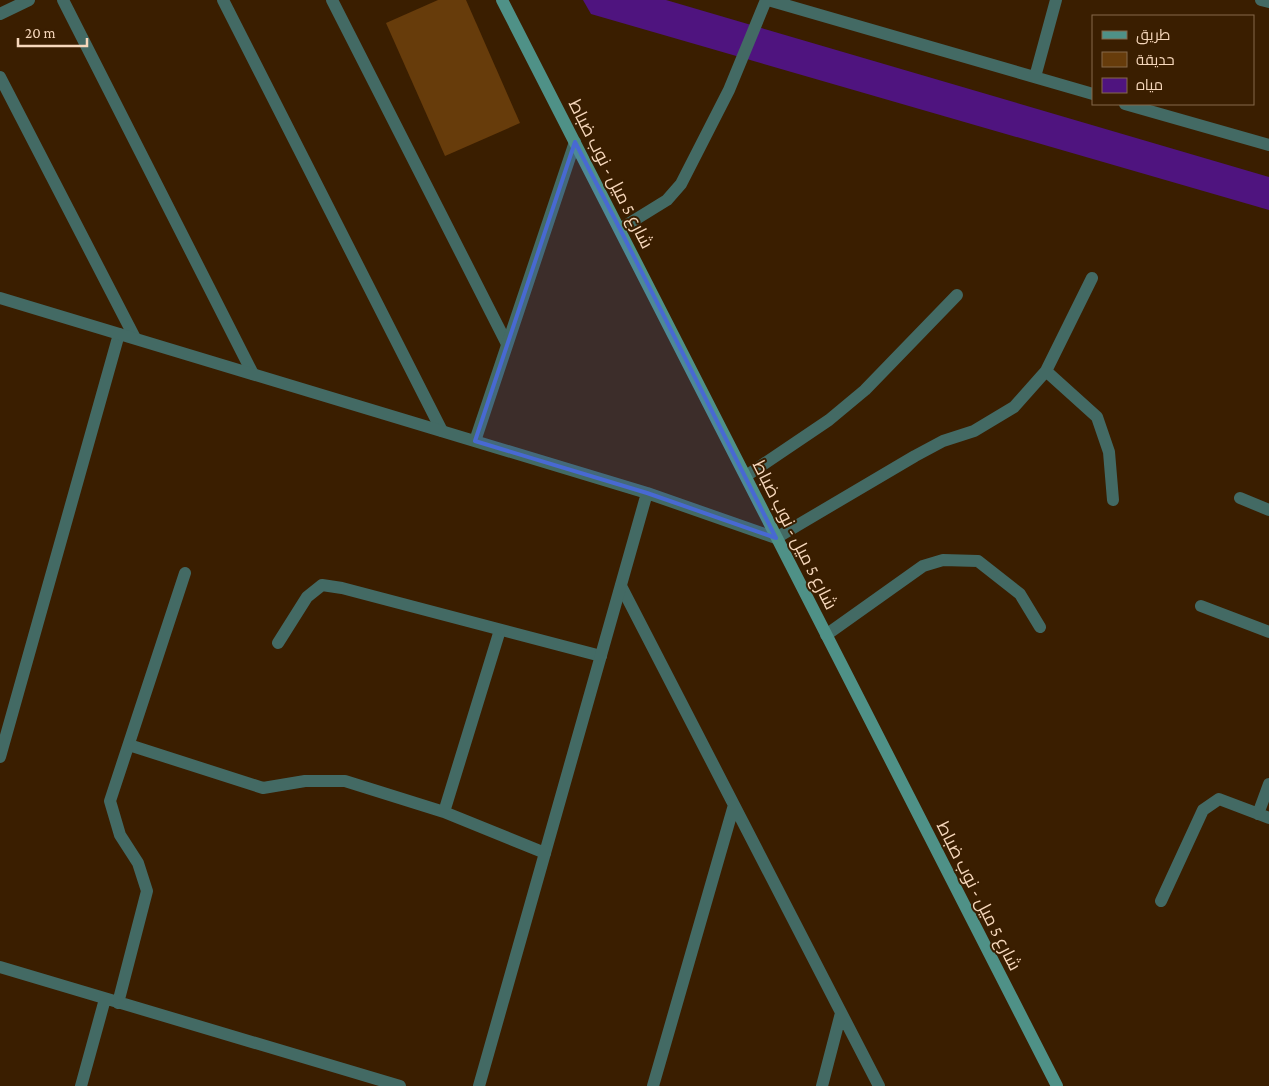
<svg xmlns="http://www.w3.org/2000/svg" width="1269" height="1086" viewBox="0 0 1269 1086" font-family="'Crimson Pro',Cairo,serif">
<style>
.green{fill:#673c0b}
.water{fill:#4f147f}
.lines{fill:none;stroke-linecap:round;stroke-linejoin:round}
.minor{stroke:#436a64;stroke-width:12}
.tertiary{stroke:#436a64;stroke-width:12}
.secondary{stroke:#4f9187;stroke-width:12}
.marked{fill:#4869d2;fill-opacity:0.2;stroke:#4869d2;stroke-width:4;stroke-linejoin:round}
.labels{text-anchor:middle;stroke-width:4;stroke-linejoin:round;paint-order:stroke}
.street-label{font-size:18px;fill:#f6d7bb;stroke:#3a1e00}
</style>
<rect width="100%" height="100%" fill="#3a1e00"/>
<!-- green -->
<path class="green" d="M438 0H466L520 123 445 156 386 23Z"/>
<!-- water -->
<path class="water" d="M583 0H666L1269 177V210L591 14Z"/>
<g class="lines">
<!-- minor -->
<path class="minor" d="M63 0 253 374
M223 0 442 431
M332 0 507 344
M768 0 1093 94
M1261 0 1269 2
M0 14 29 0
M0 77 135 338
M1035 77 1056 0
M1125 104 1269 145
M1046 371 1097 417 1109 452 1113 500
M746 476 829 420 865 390 957 295
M1240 498 1269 510
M776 538 915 456 943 441 974 431 1014 407 1046 371 1092 278
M621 586 879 1086
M1201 606 1269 632
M826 635 923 566 943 560 978 561 1020 594 1040 627
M278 643 307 597 322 585 342 588 601 656
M129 745 263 788 305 781H345L444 812 545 853
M0 757 119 334
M444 812 500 630
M1258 814 1269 784
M1161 901 1203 810 1219 799 1269 818
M0 967 400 1086
M118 1003 147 891 138 863 120 835 110 801 185 573
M81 1086 105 999
M653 1086 734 805
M822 1086 841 1013"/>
<!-- tertiary -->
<path class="tertiary" d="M620 229 667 200 681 184 729 90 766 0
M0 298 647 493 776 538
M475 441 575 142
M479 1086 647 493"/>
<!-- secondary -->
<path class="secondary" d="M502 0 1057 1086"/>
</g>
<!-- marked area -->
<path class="marked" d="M575 142 620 229 776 538 647 493 475 441Z"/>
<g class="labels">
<!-- street labels -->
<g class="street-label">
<text transform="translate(611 174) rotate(63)" y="6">شارع 5 ميل - نوب ضباط</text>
<text transform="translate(795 535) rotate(63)" y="6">شارع 5 ميل - نوب ضباط</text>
<text transform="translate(979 896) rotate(63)" y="6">شارع 5 ميل - نوب ضباط</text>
</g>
</g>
<!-- legend -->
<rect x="1092" y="15" width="162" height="90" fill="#3a1e00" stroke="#85684b"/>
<rect x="1102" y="31" width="25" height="8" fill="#4f9187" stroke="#85684b"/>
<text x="1136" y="40" font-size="15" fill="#f6d7bb">طريق</text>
<rect x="1102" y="52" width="25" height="15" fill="#673c0b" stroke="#85684b"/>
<text x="1136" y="65" font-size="15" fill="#f6d7bb">حديقة</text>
<rect x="1102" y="78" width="25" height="15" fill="#4f147f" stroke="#85684b"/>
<text x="1136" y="90" font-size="15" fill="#f6d7bb">مياه</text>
<!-- scale -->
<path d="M18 38v8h69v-8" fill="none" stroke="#f6d7bb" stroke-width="2.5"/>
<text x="25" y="38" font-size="15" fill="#f6d7bb" stroke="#3a1e00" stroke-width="4" paint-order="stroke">20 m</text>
</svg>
